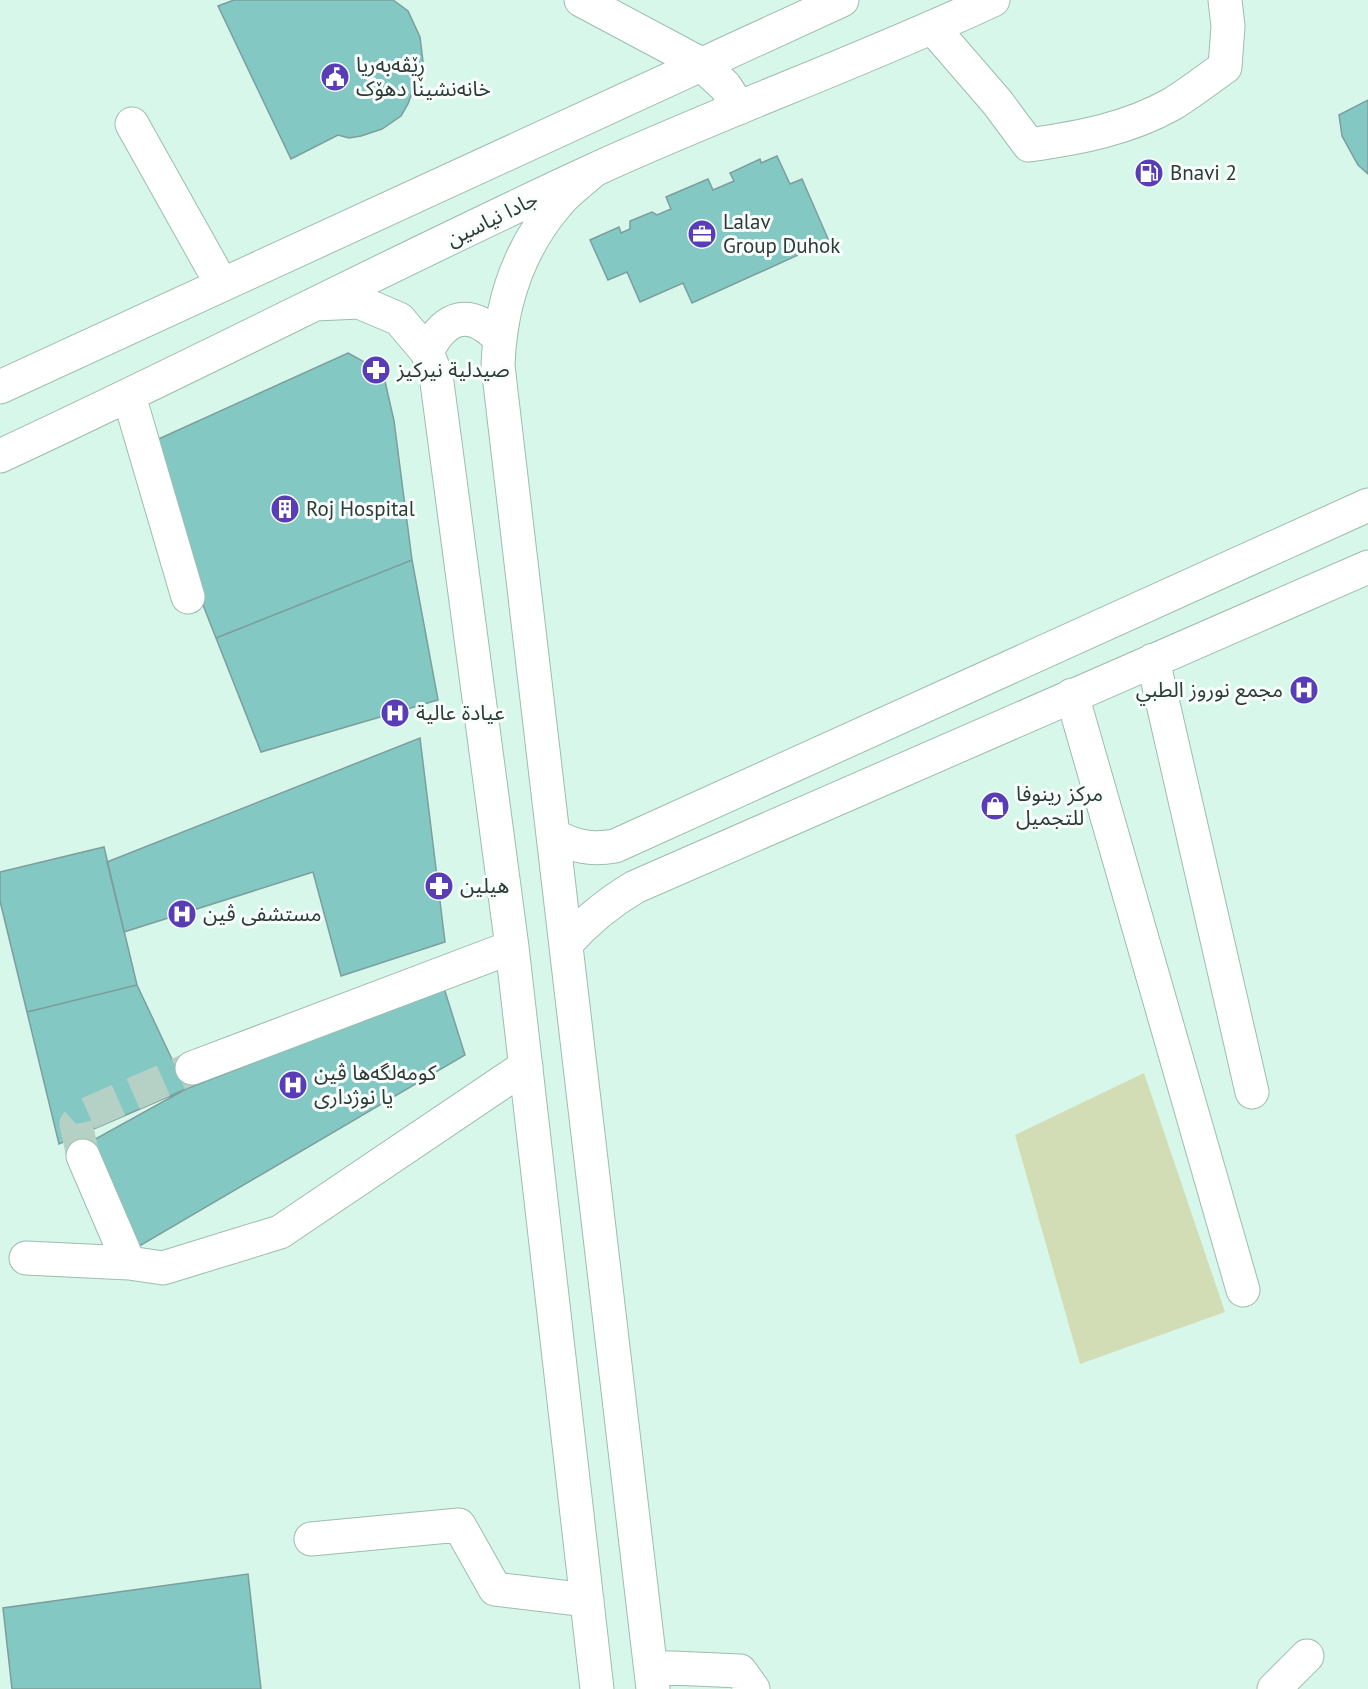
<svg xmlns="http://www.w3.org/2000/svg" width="1368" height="1689" viewBox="0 0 1368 1689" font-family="'PT Sans','Noto Sans Arabic',sans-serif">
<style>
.green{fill:#d2ddb6}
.building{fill:#84c8c4;stroke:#7c9e9c;stroke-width:1.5}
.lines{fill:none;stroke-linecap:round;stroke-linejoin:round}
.minor-tunnel{stroke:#b5d1c6;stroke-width:33;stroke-dasharray:33 16;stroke-linecap:butt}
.minor-casing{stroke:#9ebcb0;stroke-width:35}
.minor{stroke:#fff;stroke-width:33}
.labels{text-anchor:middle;stroke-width:6;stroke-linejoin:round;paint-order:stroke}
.poi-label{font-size:21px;fill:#2d3a35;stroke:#f7fefb;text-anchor:start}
.street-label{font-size:21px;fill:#2d3a35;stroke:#f7fefb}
</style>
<rect width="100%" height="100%" fill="#d7f7ea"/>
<!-- green -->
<path class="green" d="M1144 1073 1225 1312 1080 1364 1015 1135Z"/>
<!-- building -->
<path class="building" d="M234 0H393L408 11 420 37 423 62 408 104 401 116 382 129 361 136 349 138 338 135 291 159 218 6Z
M1368 100V174L1358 165 1342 136 1339 115Z
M777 156 790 184 802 179 829 241 692 303 683 283 640 302 627 272 608 280 590 240 619 227 621 233 630 229V221L652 212 657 215 671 209 666 197 708 179 713 190 734 181 730 173 760 159 761 163Z
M348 353 377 369 385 381 394 421 412 560 216 638 141 447Z
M412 560 438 700 261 752 216 638Z
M420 738 445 942 341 976 313 872 124 932 107 862Z
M104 847 137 985 27 1012 0 901V872Z
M137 985 186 1089 59 1144 27 1012Z
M444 988 465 1055 131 1251 88 1143 186 1089Z
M248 1574 261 1689H12L3 1608Z"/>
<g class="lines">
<!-- minor-tunnel -->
<path class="minor-tunnel" d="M83 1156 76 1124 87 1114 192 1068"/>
<!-- minor casing -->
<g class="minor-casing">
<path id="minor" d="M581 0 701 64 725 86 739 108
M933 28 997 102 1029 145C1078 138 1128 129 1172 104 1190 93 1208 79 1225 67L1228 26 1225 0
M132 124 221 283
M594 170C582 181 567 191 557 204 517 251 500 306 498 366L653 1689
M315 304 359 302 399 319 427 352 436 375 512 947 597 1689
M427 352C445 315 470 308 499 338
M0 387 842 0
M129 396 188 597
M0 456C199 364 394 262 594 170 725 110 862 61 993 0
M1153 660 1252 1092
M1072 695 1243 1290
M553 835C575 847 591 850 615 846L1368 505
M566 944C587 920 608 903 635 887L1368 567
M192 1068 512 947
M83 1156 129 1263
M26 1258 129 1263 163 1268 280 1232 526 1066
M311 1539 459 1525 495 1589 587 1600
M651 1667 740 1671 753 1689
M1274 1689 1307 1656"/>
</g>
<!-- minor -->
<use href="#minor" class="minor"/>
</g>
<!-- icons -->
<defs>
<g id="civic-disc" transform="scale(1.5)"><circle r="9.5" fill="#583db6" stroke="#f7fefb"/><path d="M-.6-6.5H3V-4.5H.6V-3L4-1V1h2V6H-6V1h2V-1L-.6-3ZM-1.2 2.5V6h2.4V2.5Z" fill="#fff"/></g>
<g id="fuel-disc" transform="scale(1.5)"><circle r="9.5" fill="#583db6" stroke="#f7fefb"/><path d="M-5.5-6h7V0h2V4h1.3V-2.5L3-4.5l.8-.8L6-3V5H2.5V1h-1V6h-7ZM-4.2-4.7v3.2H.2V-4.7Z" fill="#fff"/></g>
<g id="office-disc" transform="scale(1.5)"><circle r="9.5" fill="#583db6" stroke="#f7fefb"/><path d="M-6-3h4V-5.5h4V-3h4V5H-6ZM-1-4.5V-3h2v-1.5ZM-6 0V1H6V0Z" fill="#fff"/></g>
<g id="pharmacy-disc" transform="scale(1.5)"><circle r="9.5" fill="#583db6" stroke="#f7fefb"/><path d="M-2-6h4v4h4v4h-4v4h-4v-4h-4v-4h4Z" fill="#fff"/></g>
<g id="building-disc" transform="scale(1.5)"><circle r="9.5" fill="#583db6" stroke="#f7fefb"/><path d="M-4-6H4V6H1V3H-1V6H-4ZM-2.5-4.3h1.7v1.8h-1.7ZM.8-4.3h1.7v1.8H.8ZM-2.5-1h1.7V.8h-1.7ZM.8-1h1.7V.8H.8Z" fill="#fff"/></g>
<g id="hospital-disc" transform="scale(1.5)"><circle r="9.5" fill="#583db6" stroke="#f7fefb"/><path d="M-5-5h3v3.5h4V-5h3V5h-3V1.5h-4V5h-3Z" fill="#fff"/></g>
<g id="shop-disc" transform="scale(1.5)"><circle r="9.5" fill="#583db6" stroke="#f7fefb"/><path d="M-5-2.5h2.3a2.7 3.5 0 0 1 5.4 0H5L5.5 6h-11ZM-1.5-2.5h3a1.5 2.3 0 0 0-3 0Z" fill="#fff"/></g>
</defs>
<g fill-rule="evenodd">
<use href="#civic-disc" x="335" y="77"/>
<use href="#fuel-disc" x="1149" y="173"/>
<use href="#office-disc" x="702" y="234"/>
<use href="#pharmacy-disc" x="376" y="370"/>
<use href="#building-disc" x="285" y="509"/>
<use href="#hospital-disc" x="1304" y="690"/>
<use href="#hospital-disc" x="395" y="713"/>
<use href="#shop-disc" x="995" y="806"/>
<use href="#pharmacy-disc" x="439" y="886"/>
<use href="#hospital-disc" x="182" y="914"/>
<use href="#hospital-disc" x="293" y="1085"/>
</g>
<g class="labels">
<!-- poi labels -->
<g class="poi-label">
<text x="356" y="72">ڕێڤه‌به‌ریا<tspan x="356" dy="24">خانەنشينا دهۆک</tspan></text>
<text x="1170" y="180">Bnavi 2</text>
<text x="723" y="229">Lalav<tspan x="723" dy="24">Group Duhok</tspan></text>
<text x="397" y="377">صيدلية نيركيز</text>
<text x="306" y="516">Roj Hospital</text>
<text x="1283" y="697" text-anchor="end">مجمع نوروز الطبي</text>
<text x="416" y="720">عيادة عالية</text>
<text x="1016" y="801">مركز رينوفا<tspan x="1016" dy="24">للتجميل</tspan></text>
<text x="460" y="893">هيلين</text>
<text x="203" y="921">مستشفى ڤين</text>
<text x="314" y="1080">کومەلگەها ڤین<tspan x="314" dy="24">یا نوژداری</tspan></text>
</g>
<!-- street labels -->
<g class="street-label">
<text transform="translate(492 219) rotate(-26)" y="7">جادا نیاسین</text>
</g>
</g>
</svg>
